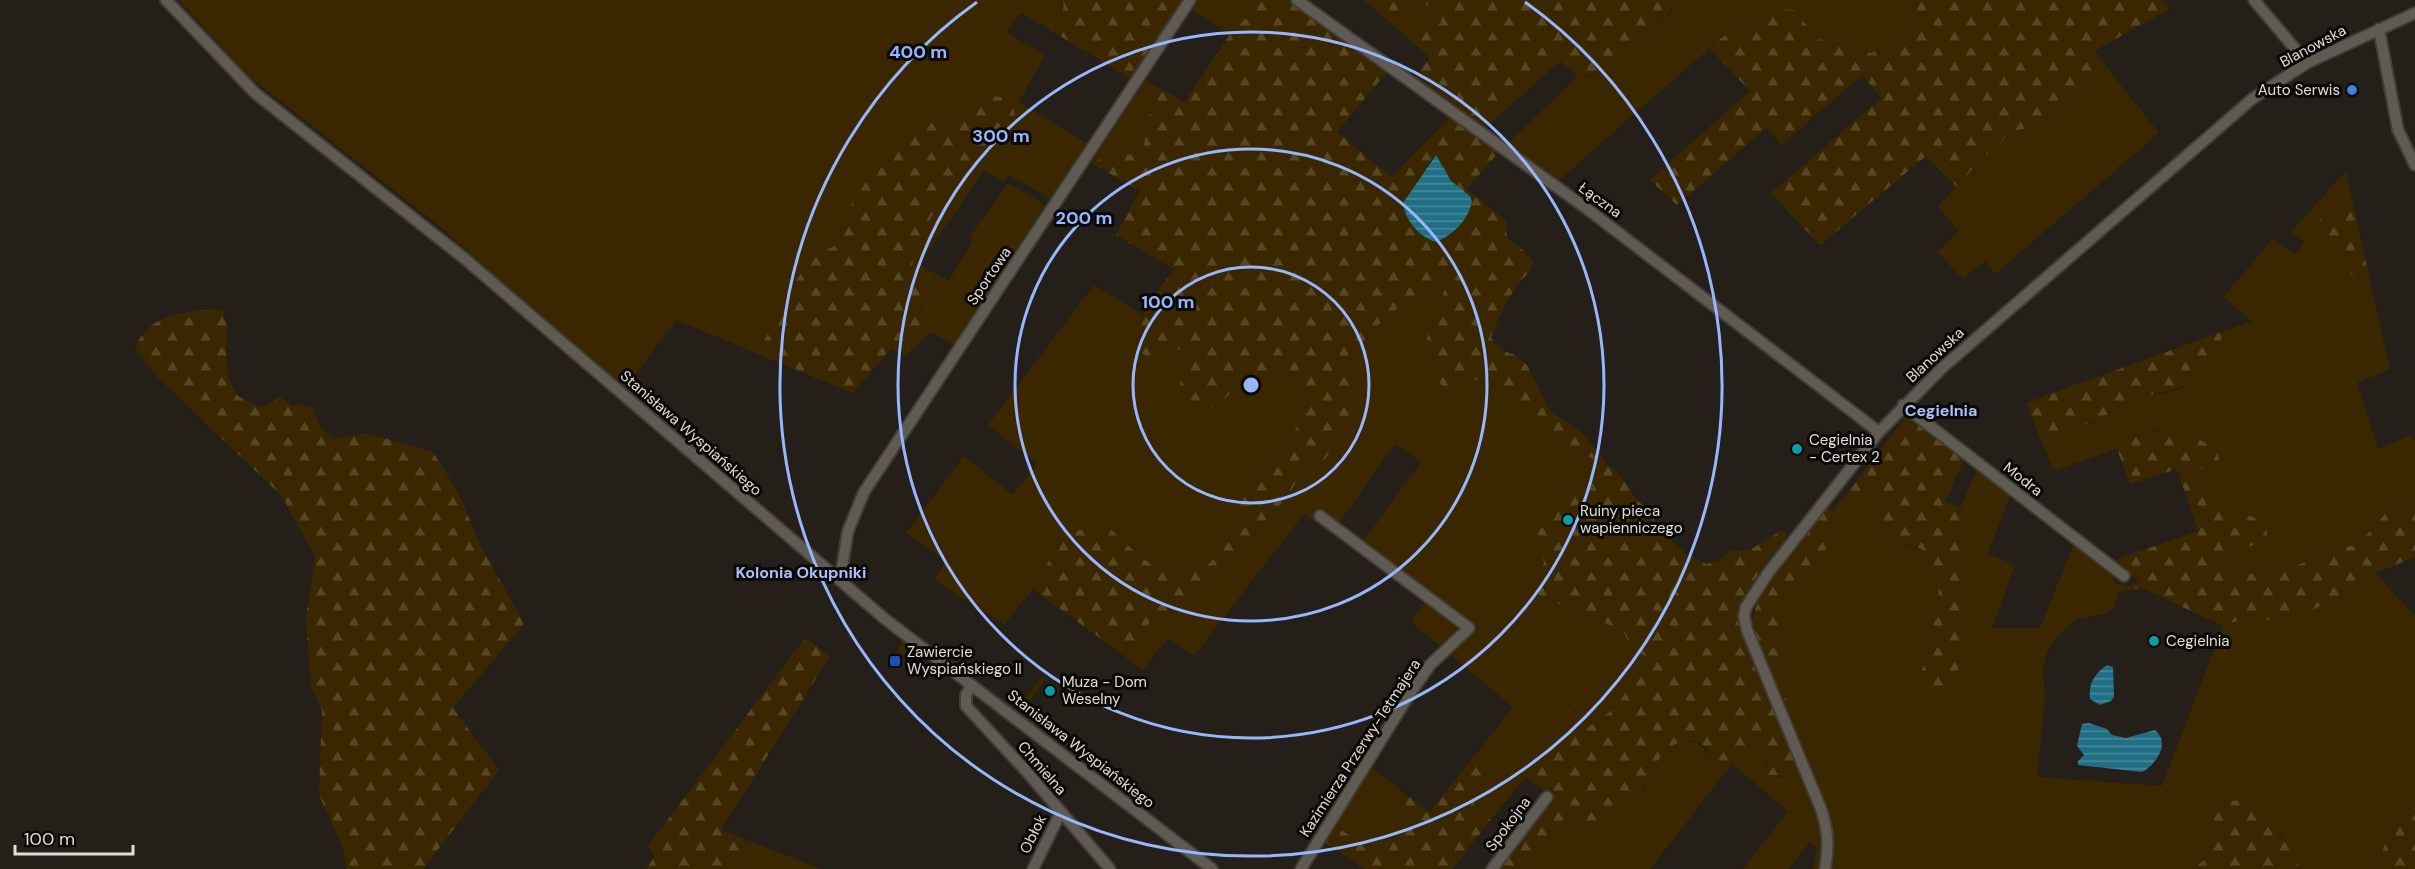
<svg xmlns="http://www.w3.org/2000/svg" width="2415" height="869" viewBox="0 0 2415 869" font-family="'DM Sans',sans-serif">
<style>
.green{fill:#3a2700}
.forest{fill:url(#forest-firs);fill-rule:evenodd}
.water{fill:url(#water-rules)}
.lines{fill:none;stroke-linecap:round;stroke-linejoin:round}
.minor-casing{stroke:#403c37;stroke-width:14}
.minor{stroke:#5f5a52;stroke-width:10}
.ring{fill:none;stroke:#97b6fd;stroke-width:3}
.shop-dot{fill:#3f7fe0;stroke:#0b0907;stroke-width:2}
.culture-dot{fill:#0f9aa8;stroke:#0b0907;stroke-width:2}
.transit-dot{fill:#1a4fb4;stroke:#0b0907;stroke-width:2}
.labels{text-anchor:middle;stroke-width:6;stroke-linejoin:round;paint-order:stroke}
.street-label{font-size:15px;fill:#e0ddd8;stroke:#0b0907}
.poi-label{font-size:15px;fill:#e0ddd8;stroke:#0b0907;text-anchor:start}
.neighbourhood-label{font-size:16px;font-weight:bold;fill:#a8c0f5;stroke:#0b0907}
.centre{fill:#97b6fd;stroke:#0b0907;stroke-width:3}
.ring-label{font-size:18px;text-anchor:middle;font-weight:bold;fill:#97b6fd;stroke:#0b0907;stroke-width:6;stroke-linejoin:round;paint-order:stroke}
</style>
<defs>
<pattern id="forest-firs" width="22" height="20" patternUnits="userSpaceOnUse" patternTransform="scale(1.5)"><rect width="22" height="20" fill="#3a2700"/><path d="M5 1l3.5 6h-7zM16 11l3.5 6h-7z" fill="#564624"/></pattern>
<pattern id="water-rules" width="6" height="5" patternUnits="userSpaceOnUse" patternTransform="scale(1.5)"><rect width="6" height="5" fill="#206f84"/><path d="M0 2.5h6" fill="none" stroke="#4b8a9a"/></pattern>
</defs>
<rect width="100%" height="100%" fill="#241f18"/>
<!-- green -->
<path class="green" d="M179 0H1063C1065 16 1060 22 1045 27L1021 13 1006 32 1045 55 1019 102 1089 144 1053 200 1009 175 1003 181 984 170 919 265 949 281 973 240 969 238 1007 184 1012 185 1044 204 1046 209 957 346 930 332 926 315 932 293 911 271C917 241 935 202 958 180 972 166 990 156 1008 146L975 114 936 121 843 218 841 243 812 256 796 281 782 311 756 353 676 320 624 390 444 230 246 74Z
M1197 0H1249C1250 16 1240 24 1230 34L1192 10Z
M1418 0 1438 11 1441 23 1423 30 1412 42 1387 20Z
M1674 0H1921L1911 10 1908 36 1871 53 1818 39 1803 21 1771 10 1748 25 1721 38 1557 182 1506 145 1578 76H1593L1645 41 1672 10Z
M2105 65 2159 133 1995 274 1985 261 1963 279 1937 252 1959 231 1938 206C1953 191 1965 175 1979 160 1989 150 2000 143 2009 131 2048 130 2082 94 2105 65Z
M1146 80 1156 86 1152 110 1146 121 1145 141 1142 148 1134 154 1105 157 1091 163Z
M2346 171 2352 199 2322 217 2329 247 2349 268 2355 279 2362 284 2371 285 2390 369 2357 383 2378 449 2411 435 2415 440V503L2386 513 2357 545 2337 548 2289 569 2262 575 2239 573 2228 566 2226 558 2234 550 2229 511 2211 504 2194 483 2196 472 2219 460C2208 454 2173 431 2163 430 2147 430 2131 438 2117 445V449L2054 471 2041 440C2060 429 2083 429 2102 418 2115 411 2125 403 2139 398 2151 394 2179 393 2188 385 2200 375 2218 346 2224 331L2252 321 2223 297 2273 239 2295 254 2305 242 2291 232Z
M1094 285 1142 314C1137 327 1134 337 1138 351L1152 360 1174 352 1181 347H1189L1192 355 1188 365 1233 390 1245 371C1269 371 1287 380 1306 393L1309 405 1303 419 1249 492 1236 505 1227 544 1206 567 1180 576 1166 574 1141 557 1108 527 1055 554 1033 589 1004 625 934 580 946 561 906 533 964 456 1013 495 1037 464 988 425Z
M1445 286 1440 309 1429 331 1426 352 1438 374 1443 389 1457 390 1471 378 1519 397 1564 447 1607 464 1557 492 1538 532 1544 564 1539 596 1612 626 1624 633 1633 649 1645 656 1647 664 1627 688 1621 700 1607 714 1588 727 1568 731 1533 763 1529 773 1491 820 1474 813C1471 780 1500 784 1481 748L1513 707 1448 653 1478 628 1362 543 1421 462 1395 444 1331 534 1304 514 1194 656 1168 638 1143 670 1124 656 1159 611 1176 614 1187 606 1234 559 1258 529 1285 500 1308 464 1318 467 1357 421C1356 402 1351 379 1355 360 1362 330 1416 288 1445 286Z
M1978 467 2011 492 1988 554 2015 565 1992 628H2040L2075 541 2112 571 2115 584 2128 586 2125 591 2119 592 2114 607 2107 613 2075 620 2053 641 2046 655 2043 670 2045 701 2037 777 2162 786 2223 626 2237 621H2261L2332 601 2354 585 2375 573 2415 616V803C2392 824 2383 838 2379 869H2301L2289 852 2281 833 2204 808 2209 828V856L2193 869H1830L1832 854 1831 826 1789 713C1781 669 1770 624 1795 583 1803 570 1819 564 1825 549 1831 539 1829 525 1833 513 1835 507 1842 500 1846 495L1868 496 1881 501 1882 526 1886 541 1922 549 1939 584 1938 602 1926 626 1931 647 1922 670 1956 680 1961 636 1959 621 1965 589 1967 556 1960 508Z
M1425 602 1460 626 1461 629 1443 649 1411 622Z
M902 642H907L926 657 901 655 898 649Z
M1041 678H1046L1028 705 1023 702Z
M1021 704 1042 720 1037 727 1027 720 1028 715 1018 707Z
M1683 740C1701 742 1704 748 1715 763L1752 749 1762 748 1766 758 1765 769 1774 777 1792 776 1796 759C1806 783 1825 819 1823 845 1823 853 1821 861 1819 869H1813L1817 848 1809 843 1788 869H1743L1788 811 1732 764 1650 869H1528L1540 847 1572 811H1581L1583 829 1592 824H1600L1644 791 1658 759 1668 749Z
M1368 765 1408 796 1397 837 1386 854 1373 850 1332 824Z
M747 840 821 869H743Z"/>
<!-- forest -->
<path class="forest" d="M1063 0H1183L1130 78 1045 27C1060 22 1065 16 1063 0Z
M1249 0H1288L1387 72 1337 132 1392 177 1449 118 1498 153 1467 189 1507 222C1506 238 1505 238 1518 246 1524 250 1528 256 1533 261 1530 276 1525 274 1517 285 1510 295 1494 327 1491 338L1504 351 1515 355 1527 365 1550 411 1584 434 1607 464 1620 475 1635 498 1650 512 1662 532 1687 555 1707 564 1720 560 1731 551 1750 550 1780 531 1786 533 1787 537C1770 558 1746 585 1741 612 1736 637 1783 731 1796 759L1797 770 1792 776 1767 775 1766 758 1762 748 1752 749 1732 764 1722 761 1714 763C1711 758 1709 751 1705 747 1690 732 1666 746 1658 761 1649 778 1644 794 1629 808 1623 814 1613 821 1605 823 1596 825 1591 824 1583 830L1581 811H1572L1540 847 1528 869H1496L1552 797 1525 776 1541 753 1568 731 1588 727 1607 714 1621 700 1627 688 1647 664 1645 656 1633 649 1624 633 1612 626 1539 596 1535 573 1544 564C1542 554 1538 541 1538 531 1541 491 1578 483 1606 464L1565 447 1548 437 1540 428 1519 397 1471 378 1457 390H1443C1440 380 1427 357 1426 350 1425 329 1442 308 1445 286 1416 288 1362 331 1355 360 1351 379 1356 402 1357 421L1318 467 1308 464 1285 500 1258 529 1234 559 1187 606 1176 614 1159 611 1124 656 1033 589C1045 571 1057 538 1080 530 1088 528 1099 528 1108 527L1141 557 1166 574 1180 576 1206 567 1227 544 1236 505 1249 492 1303 419 1309 405 1306 393C1287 380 1269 371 1245 372 1232 389 1221 413 1196 411 1171 391 1180 379 1192 356L1189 348C1177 346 1166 358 1152 360L1138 351C1129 320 1157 293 1174 269L1116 235 1140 191 1091 163 1105 157 1134 154 1142 148 1145 141 1146 121 1152 110 1156 86 1185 102 1230 34 1246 18ZM1435 155 1451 181 1469 196 1455 229 1436 242C1417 237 1411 220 1403 203Z
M1364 0H1417L1387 20Z
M1418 0H1674C1672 13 1664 17 1656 27 1635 52 1613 75 1578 76L1560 61 1485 128 1414 79 1430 58 1412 42 1423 30 1441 23 1438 11Z
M1921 0H2161L2170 9 2094 51 2105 65C2081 94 2049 129 2009 131L2000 144 1980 159 1957 187 1926 156 1820 245 1771 193 1882 98 1862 75 1781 145 1767 127 1677 205 1650 180 1750 91 1710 49 1721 38 1748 25 1771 9 1799 10 1803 21 1818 39 1871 53 1908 36 1911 10Z
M991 95 1012 100 1016 121 1008 146C990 156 972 166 958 180 936 201 917 242 911 271L929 280 932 293 926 315 930 332 906 356 891 348 853 393 756 353 782 311 796 281 812 256 841 243 843 218 869 177 910 133 936 121 975 114Z
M2352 199 2371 285 2362 284 2355 279 2338 256 2319 239 2314 229 2322 217Z
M222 309 227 326 226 349 228 378 238 396 261 408 280 397 291 406 302 405 313 408C317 423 321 431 335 439L366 433 433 452 458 492 479 542 524 624 453 708 499 770 423 869H346L343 848 319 795 322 710 311 687 306 618 315 556 282 496 153 373 135 347C152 311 186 312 222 309Z
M2224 331C2218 345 2215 362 2204 373 2186 392 2161 390 2137 399 2123 404 2114 412 2101 418 2082 428 2060 429 2041 440L2026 403Z
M1908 414 1965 458 1945 501 1960 508 1967 556 1965 589 1959 621 1961 636 1959 662 1956 680 1948 690C1935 692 1930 689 1921 681L1922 669 1931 647 1926 626 1938 602 1939 584 1922 549 1910 545 1886 541 1882 526 1881 500 1868 496 1846 495Z
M2165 430 2195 438 2217 448 2219 460 2196 472 2194 483 2211 504 2253 517 2267 526V536L2264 543 2234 550 2226 558 2228 566 2239 573 2262 575 2289 569 2337 548 2357 545 2386 513 2415 503V557L2375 573 2354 585 2332 601 2314 609 2261 621H2237L2223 626 2142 588 2125 591 2128 586 2140 582 2109 562 2198 531 2177 469 2130 484 2117 449V445C2133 436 2148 432 2165 430Z
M1827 507 1833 511C1830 527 1830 548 1819 560 1811 568 1802 573 1796 582 1770 623 1781 669 1789 713 1778 689 1756 649 1753 623 1750 597 1810 530 1827 507Z
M805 638 830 656 721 830 747 840 743 869H646L655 856 648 846Z
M1481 748C1501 784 1471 780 1474 813L1491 820 1452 869H1365L1322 840 1332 824 1373 850 1386 854 1397 837 1408 796 1429 812Z
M2223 800C2229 801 2237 800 2243 802 2273 810 2285 846 2301 869H2193L2209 856V828L2204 808Z
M2415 803V869H2379C2384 837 2391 824 2415 803Z"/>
<!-- water -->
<path class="water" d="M1436 155 1451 181 1470 196 1472 202C1468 220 1453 235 1436 242 1419 237 1405 220 1403 203Z
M2107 665 2113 667 2114 697 2111 701 2100 705 2090 699C2088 684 2095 673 2107 665Z
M2089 723 2107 729 2112 735 2126 738 2155 730C2171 743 2156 765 2142 772L2078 765V761L2084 755 2077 746 2082 724Z"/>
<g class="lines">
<!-- minor casing -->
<g class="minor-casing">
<path id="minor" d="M166 0 255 93 465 259 885 619 1212 869
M1297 0 1586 208 1879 432
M2254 0 2307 63
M2379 29 2398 130 2415 165
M1903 405 2124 576
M840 580 848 531 864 492 1190 0
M972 685 966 695V706L1027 772 1110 869
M1033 869 1061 812
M1301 869 1411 692 1430 665 1469 628 1320 516
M1492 869 1547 797
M1825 869C1829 847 1828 830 1821 809L1747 630 1744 616 1746 607 1768 573 1879 432 1942 368 2252 99 2307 63 2415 13"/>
</g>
<!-- minor -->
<use href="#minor" class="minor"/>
</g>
<!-- distance rings -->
<g class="ring">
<circle cx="1251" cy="385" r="118"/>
<circle cx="1251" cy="385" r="236"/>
<circle cx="1251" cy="385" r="353"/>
<path d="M1525 2A471 471 0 1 1 977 2"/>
</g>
<!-- markers -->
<circle class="shop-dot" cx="2352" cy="90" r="6"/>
<g class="culture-dot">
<circle cx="1797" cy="449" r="6"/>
<circle cx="1568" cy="520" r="6"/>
<circle cx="2154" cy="641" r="6"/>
<circle cx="1050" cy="691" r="6"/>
</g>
<rect class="transit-dot" x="889" y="655" width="12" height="12" rx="3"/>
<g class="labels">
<!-- street labels -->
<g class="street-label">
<text transform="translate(2313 46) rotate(-28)" y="5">Blanowska</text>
<text transform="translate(1600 200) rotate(36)" y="5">Łączna</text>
<text transform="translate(989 276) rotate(-56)" y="5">Sportowa</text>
<text transform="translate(1935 355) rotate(-43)" y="5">Blanowska</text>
<text transform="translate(691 433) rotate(41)" y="5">Stanisława Wyspiańskiego</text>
<text transform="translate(2023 479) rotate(38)" y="5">Modra</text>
<text transform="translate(1360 748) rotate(-57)" y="5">Kazimierza Przerwy-Tetmajera</text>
<text transform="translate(1081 749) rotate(38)" y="5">Stanisława Wyspiańskiego</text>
<text transform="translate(1042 768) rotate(49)" y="5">Chmielna</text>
<text transform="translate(1508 824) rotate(-53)" y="5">Spokojna</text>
<text transform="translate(1033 834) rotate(-64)" y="5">Obłok</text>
</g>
<!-- poi labels -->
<g class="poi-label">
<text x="2340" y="95" text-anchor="end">Auto Serwis</text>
<text x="1809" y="445">Cegielnia<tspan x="1809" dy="17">- Certex 2</tspan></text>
<text x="1580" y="516">Ruiny pieca<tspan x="1580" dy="17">wapienniczego</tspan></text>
<text x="2166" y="646">Cegielnia</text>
<text x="907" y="657">Zawiercie<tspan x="907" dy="17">Wyspiańskiego II</tspan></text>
<text x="1062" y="687">Muza - Dom<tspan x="1062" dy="17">Weselny</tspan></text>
</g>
<!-- neighbourhood labels -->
<g class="neighbourhood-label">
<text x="1941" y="416">Cegielnia</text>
<text x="801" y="578">Kolonia Okupniki</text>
</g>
</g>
<circle cx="1251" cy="385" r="9" class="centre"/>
<g class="ring-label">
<text x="918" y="58">400 m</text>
<text x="1001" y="142">300 m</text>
<text x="1084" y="224">200 m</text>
<text x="1168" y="308">100 m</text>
</g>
<!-- scale -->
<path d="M15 845v9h118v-9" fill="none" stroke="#e0ddd8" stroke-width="3"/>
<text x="24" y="845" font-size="18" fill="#e0ddd8" stroke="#0b0907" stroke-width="4.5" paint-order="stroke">100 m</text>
</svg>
